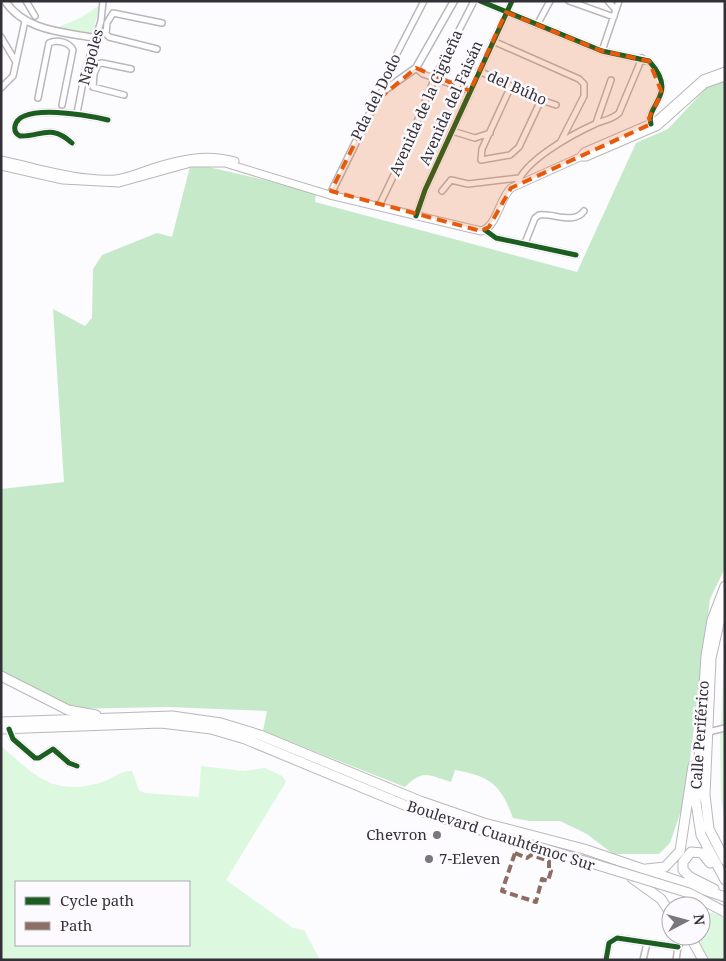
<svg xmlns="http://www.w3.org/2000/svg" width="726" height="961" viewBox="0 0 726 961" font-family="'Noto Serif',serif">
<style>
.green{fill:#dcf8de;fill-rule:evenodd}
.forest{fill:#c6e9ca}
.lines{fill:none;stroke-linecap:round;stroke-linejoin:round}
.minor-casing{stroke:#b9b7bb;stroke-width:8}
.tertiary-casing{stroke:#b9b7bb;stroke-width:9}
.secondary-casing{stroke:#b9b7bb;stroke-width:9}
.trunk-casing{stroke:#b9b7bb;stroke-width:11}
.minor{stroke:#fffeff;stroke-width:5}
.tertiary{stroke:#fffeff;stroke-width:6}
.secondary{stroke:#fffeff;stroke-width:7}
.trunk{stroke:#fffeff;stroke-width:9}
.trunk-bridge-casing{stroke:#b9b7bb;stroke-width:11;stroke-linecap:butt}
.trunk-bridge{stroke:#fffeff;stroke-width:9}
.quiet{stroke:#8d6e63;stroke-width:4;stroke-dasharray:8 4;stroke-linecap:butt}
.cycleway-casing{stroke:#fcfafe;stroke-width:8}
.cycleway{stroke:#1b5e20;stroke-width:5}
.marked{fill:#e8590c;fill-opacity:0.2;stroke:#e8590c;stroke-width:4;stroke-dasharray:10 6;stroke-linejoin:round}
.poi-dot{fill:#7a777c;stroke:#fcfafe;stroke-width:2}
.labels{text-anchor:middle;stroke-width:5;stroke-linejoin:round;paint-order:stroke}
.street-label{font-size:15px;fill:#343037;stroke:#fcfafe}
.poi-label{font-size:15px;fill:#343037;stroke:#fcfafe;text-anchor:end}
</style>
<rect width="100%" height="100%" fill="#fcfbfd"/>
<!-- green -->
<path class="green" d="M100 5 92 35 56 28 80 18Z
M725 640V818L721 799 720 737Z
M1 746C35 775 51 796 100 783 112 779 119 771 132 771L139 790 145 793 199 797 201 766 244 771 265 768 282 776 286 782 226 880 293 928 304 930 320 960H1ZM16 882H189V945H16Z
M701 910 725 916V960H706L692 936H701Z"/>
<!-- forest -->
<path class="forest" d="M725 81V568L710 599 685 799 670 843 659 854H613L587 834 560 821H530L513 818C501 784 489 776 455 770L451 782C427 775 424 769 405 787L263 731 267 711 167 707 68 709 1 678V489L64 482 53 309 85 326 92 318 93 269 102 255 157 233 172 237 191 163 316 192 315 202 577 272 636 143 668 129 710 84Z"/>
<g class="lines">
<!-- minor casing -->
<g class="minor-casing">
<path id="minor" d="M26 1 35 16
M480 1 602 51 649 61C680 95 645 104 651 124
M569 1 614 17
M608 1 616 10
M537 25 550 1
M1 37 16 62
M493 41 579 79 584 84V96L561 141
M157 49 109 37 106 34 107 23 113 13 162 23
M602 51 619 1
M416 68 423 74 470 91
M479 71 541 100 556 105
M511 86 482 149 481 160 510 155 519 147 541 100
M1 88 13 76 25 21
M382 92 391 65 424 1
M124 95 93 87 94 74 98 64 102 63 131 69
M38 98 49 43C57 39 69 42 73 50L62 105
M77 113 85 72 101 21 103 1
M596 123 611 80
M452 131 475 138 490 133
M72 143C50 123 41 137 20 136 16 134 14 131 15 126 20 102 91 116 108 120
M517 185C523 161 573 134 595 124 603 120 612 120 619 113L642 58
M442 191 451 180 468 184 519 178
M379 206 405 152 435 77 474 1
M416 216 425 190 512 1
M485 230 496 238 576 255
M525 243 535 218 539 215C554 213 574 225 584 211
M9 729 13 739 35 758H39L53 749 69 763 77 766
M708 732 725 728
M606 960 609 943 617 938 678 947
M643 960 647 943
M676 960 678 947 684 936"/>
</g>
<!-- tertiary casing -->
<g class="tertiary-casing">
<path id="tertiary" d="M5 1C25 31 63 32 95 38
M330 195 376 101 382 92 416 68 454 1"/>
</g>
<!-- secondary casing -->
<g class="secondary-casing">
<path id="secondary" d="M580 157H586L658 126 705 84 725 77
M1 160C39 168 76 181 115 179 128 178 140 172 152 168 180 159 206 153 235 161
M1 166 63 180 119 183 191 163H225L330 195 481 231C497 227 499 199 511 188L580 157 584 152 656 121 703 79 725 71"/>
</g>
<!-- trunk casing -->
<g class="trunk-casing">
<path id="trunk" d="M725 586 712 620 706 656 696 803 701 835 725 880
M723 606 711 658 705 795 709 829 725 860
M1 676 68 710 96 715
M1 722 172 716 221 723 260 735 420 801 484 823 584 849 725 897
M1 729 161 723 211 729 245 739 414 809 534 847
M710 863 702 853 691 852 683 862V870L690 877 714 889
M646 869 665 867 680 851 693 766
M632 878 661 899 671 914
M690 936 703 960"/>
</g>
<!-- minor -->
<use href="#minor" class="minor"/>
<!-- tertiary -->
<use href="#tertiary" class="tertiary"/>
<!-- secondary -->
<use href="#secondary" class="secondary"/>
<!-- trunk -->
<use href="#trunk" class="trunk"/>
<!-- trunk-bridge casing -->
<g class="trunk-bridge-casing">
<path id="trunk-bridge" d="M529 844 689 893 725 912"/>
</g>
<!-- trunk-bridge -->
<use href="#trunk-bridge" class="trunk-bridge"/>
<!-- quiet -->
<path class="quiet" d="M515 853 527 858 531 855 549 861V870L551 871 548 881 542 879 536 902 502 891Z"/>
<!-- cycleway casing -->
<g class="cycleway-casing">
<path id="cycleway" d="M480 1 602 51 649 61C680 95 645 104 651 124
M72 143C50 123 41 137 20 136 16 134 14 131 15 126 20 102 91 116 108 120
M416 216 425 190 512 1
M485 230 496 238 576 255
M9 729 13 739 35 758H39L53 749 69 763 77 766
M606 960 609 943 617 938 678 947"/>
</g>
<!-- cycleway -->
<use href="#cycleway" class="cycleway"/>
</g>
<!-- marked area -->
<path class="marked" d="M506 12 602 51 649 61 662 93 649 118 651 124 511 188 489 227 481 231 331 191 376 101 416 68 470 91Z"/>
<!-- markers -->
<g class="poi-dot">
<circle cx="437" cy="835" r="5"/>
<circle cx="429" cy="859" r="5"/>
</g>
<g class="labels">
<!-- street labels -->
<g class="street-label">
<text transform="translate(91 57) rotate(-75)" y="5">Napoles</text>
<text transform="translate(517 88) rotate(24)" y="5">del Búho</text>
<text transform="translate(376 97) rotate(-64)" y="5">Pda del Dodo</text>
<text transform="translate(426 103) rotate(-66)" y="5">Avenida de la Cigüeña</text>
<text transform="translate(451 103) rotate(-66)" y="5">Avenida del Faisán</text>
<text transform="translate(700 735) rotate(-86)" y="5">Calle Periférico</text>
<text transform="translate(501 836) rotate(18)" y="5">Boulevard Cuauhtémoc Sur</text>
</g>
<!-- poi labels -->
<g class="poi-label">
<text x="427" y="840">Chevron</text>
<text x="439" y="864" text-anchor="start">7-Eleven</text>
</g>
</g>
<!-- border -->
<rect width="726" height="961" fill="none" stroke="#343037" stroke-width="5"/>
<!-- legend -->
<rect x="15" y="881" width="175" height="65" fill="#fcfafe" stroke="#aca9ae"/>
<rect x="25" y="897" width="25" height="8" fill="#1b5e20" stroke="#aca9ae"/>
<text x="60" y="906" font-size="15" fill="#343037">Cycle path</text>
<rect x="25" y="922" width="25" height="8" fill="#8d6e63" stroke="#aca9ae"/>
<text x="60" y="931" font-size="15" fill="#343037">Path</text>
<!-- north arrow -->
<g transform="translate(686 921) rotate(84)"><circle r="24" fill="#fcfafe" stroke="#aca9ae"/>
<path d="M0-4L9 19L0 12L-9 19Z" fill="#7a777c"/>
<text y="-8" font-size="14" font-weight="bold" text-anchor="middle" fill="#343037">N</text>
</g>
</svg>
